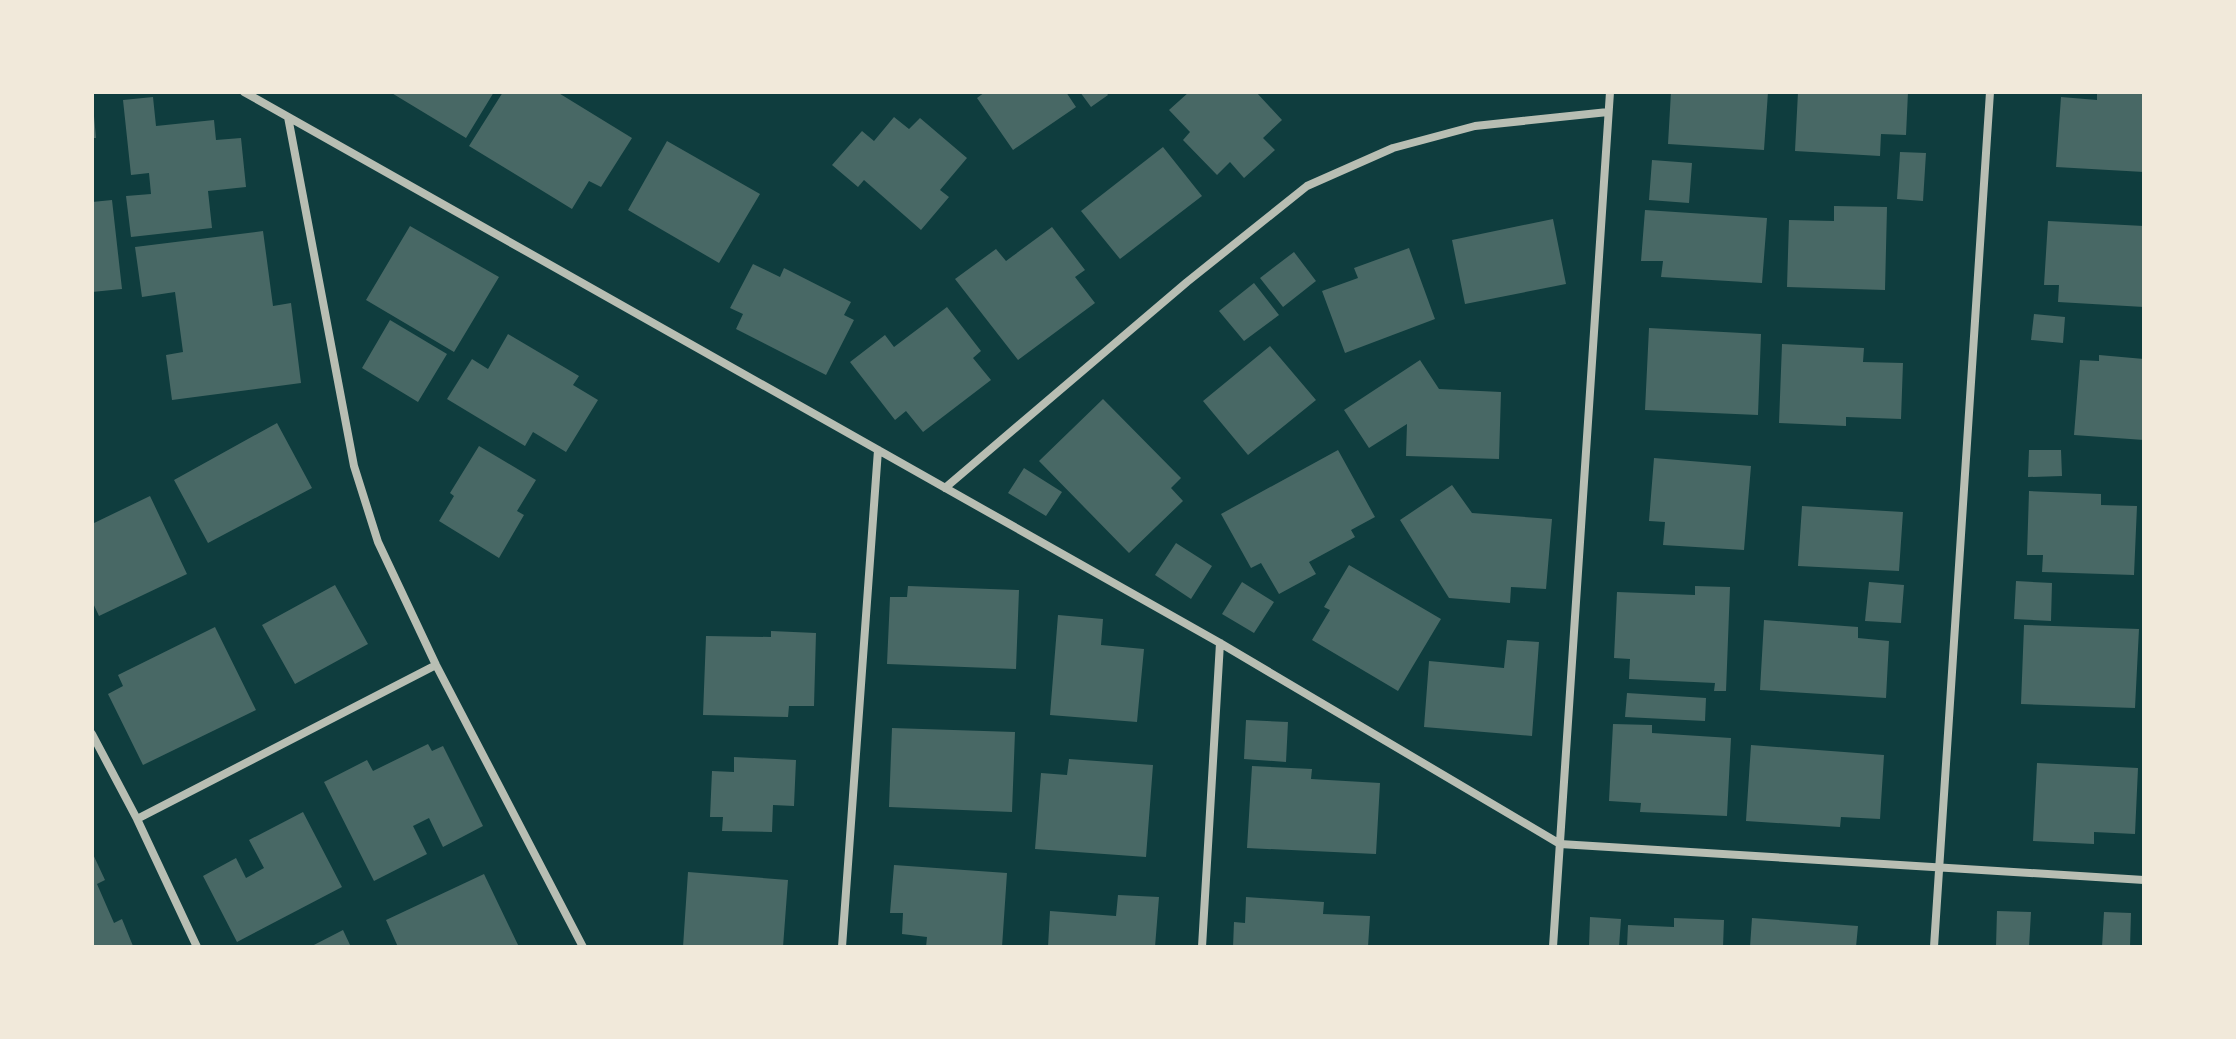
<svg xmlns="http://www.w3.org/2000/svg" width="2236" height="1039" viewBox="0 0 2236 1039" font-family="'Sofia Sans Condensed',sans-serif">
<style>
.building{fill:#486865}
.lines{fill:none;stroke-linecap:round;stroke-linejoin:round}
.minor{stroke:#b8beb3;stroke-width:8}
</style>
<rect width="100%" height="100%" fill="#0f3d3e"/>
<!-- building -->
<path class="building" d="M390 92H494L466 138Z
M503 92H557L632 138 601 187 589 181 572 209 469 146Z
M985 92H1066L1076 107 1013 150 977 98Z
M1080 92H1106L1108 95 1091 107Z
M1189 92H1256L1282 120 1263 138 1275 150 1244 178 1230 162 1217 175 1183 140 1190 132 1169 110Z
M1671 92H1768L1764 150 1668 144Z
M1798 92H1908L1906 135 1881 134 1880 156 1795 151Z
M2097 92 2144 93V172L2056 167 2061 97 2097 100Z
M153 97 156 126 214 120 216 140 241 138 246 187 208 191 212 228 131 237 126 196 151 194 149 173 131 175 123 100Z
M92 116H94L96 138H92Z
M894 117 909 129 920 118 967 158 940 190 949 197 921 230 864 180 858 187 832 165 862 131 874 141Z
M667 141 760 194 719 263 628 210Z
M1163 147 1202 196 1120 259 1081 211Z
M1900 152 1926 153 1923 201 1897 199Z
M1652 160 1692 163 1689 203 1649 200Z
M112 200 122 289 92 292V202Z
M1834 206 1887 207 1885 290 1787 287 1789 220 1834 221Z
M1645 210 1767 218 1762 283 1661 277 1663 261H1641Z
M1553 219 1566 284 1465 304 1452 240Z
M2048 221 2144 226V307L2058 302 2059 285H2044Z
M410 226 499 277 454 352 366 300Z
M1052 227 1085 270 1075 277 1095 303 1018 360 955 279 996 249 1006 261Z
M263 231 273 306 291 303 301 383 172 400 166 355 183 352 175 292 142 297 135 247Z
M1409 248 1435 319 1345 353 1322 291 1358 278 1354 268Z
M1294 252 1316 281 1283 307 1260 278Z
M753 264 780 277 784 268 851 302 844 315 854 320 826 375 736 329 743 314 730 308Z
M1254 283 1279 315 1244 341 1219 311Z
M947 307 981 351 973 358 991 380 923 432 906 411 895 420 850 362 885 335 894 347Z
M2034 314 2065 317 2063 343 2031 340Z
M390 320 447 354 418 402 362 368Z
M1649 328 1761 334 1758 415 1645 410Z
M508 334 579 376 573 385 598 400 566 452 533 432 525 446 447 399 472 359 488 369Z
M1782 344 1864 348 1863 362 1903 363 1901 419 1846 417V426L1779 423Z
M1270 346 1316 400 1248 455 1203 401Z
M2099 355 2144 359V440L2074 435 2080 360 2099 361Z
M1420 360 1439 389 1501 392 1499 459 1406 456 1407 424 1369 448 1344 410Z
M1103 399 1181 478 1171 488 1183 501 1129 553 1039 461Z
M277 423 312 488 208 543 174 480Z
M479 446 536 480 517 511 524 515 499 558 439 521 454 496 450 493Z
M1338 450 1375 517 1351 530 1355 537 1309 562 1316 574 1279 594 1261 563 1251 568 1221 514Z
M2029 450H2061L2062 476 2028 477Z
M1654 458 1751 466 1744 550 1663 545 1665 522 1649 521Z
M1024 468 1062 492 1046 516 1008 493Z
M1452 485 1472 513 1552 519 1546 589 1511 587 1510 603 1449 598 1400 520Z
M2029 491 2101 494V505L2137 506 2134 575 2042 572 2043 555H2027Z
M150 496 187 574 99 616 92 601V524Z
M1802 506 1903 512 1899 571 1798 566Z
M1176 543 1212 566 1191 599 1155 575Z
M1349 565 1441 619 1398 691 1312 640 1330 610 1324 607Z
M2016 581 2052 583 2051 621 2014 619Z
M1242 582 1274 602 1254 633 1222 614Z
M1869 582 1904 585 1901 623 1865 621Z
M335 585 368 644 295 684 262 625Z
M908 586 1019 590 1016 669 887 664 890 597H907Z
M1695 586 1730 587 1726 691H1714L1715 683 1629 679 1630 659 1614 658 1617 592 1695 595Z
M1058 615 1103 619 1101 645 1144 649 1137 722 1050 715Z
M1764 620 1858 627V638L1889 641 1886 698 1760 690Z
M2024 625 2139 629 2135 708 2021 704Z
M215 627 256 710 143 765 108 694 123 686 118 675Z
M771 631 816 633 814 706H789L788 717 703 715 706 636 771 637Z
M1507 640 1539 642 1532 736 1424 727 1429 661 1504 668Z
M1627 693 1706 698 1705 721 1625 717Z
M1246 720 1288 722 1286 762 1244 759Z
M1613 724 1652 725V733L1731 738 1727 816 1640 812 1641 803 1609 801Z
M892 728 1015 732 1012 812 889 807Z
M428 744 432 751 443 746 483 826 443 847 429 818 413 826 427 854 374 881 324 782 367 760 373 771Z
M1751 745 1884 755 1880 819 1841 817 1840 827 1746 821Z
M734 757 796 760 794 806 773 805 772 832 722 831 723 817H710L712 771 734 772Z
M1069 759 1153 765 1146 857 1035 849 1041 773 1067 775Z
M2037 763 2138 768 2135 834 2094 832V844L2033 841Z
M1252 766 1312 769 1311 779 1380 783 1376 854 1247 848Z
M303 812 342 887 237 942 203 876 236 858 246 878 264 868 249 840Z
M92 852 105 880 97 884 114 923 122 919 133 946 131 947H92Z
M894 865 1007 873 1002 947H926L927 937 902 934 903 913H890Z
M688 872 788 880 783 947H683Z
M484 874 519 947H398L386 920Z
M1118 895 1159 897 1155 947H1048L1050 911 1116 916Z
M1246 897 1324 902 1323 914 1370 916 1368 947H1233L1234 922 1245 923Z
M1997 911 2031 912 2029 947H1996Z
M2104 912 2131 913 2130 947H2102Z
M1590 917 1621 919 1619 947H1589Z
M1674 918 1724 920 1723 947H1627L1628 925 1674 927Z
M1752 918 1858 926 1856 947H1750Z
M343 930 351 947H310Z"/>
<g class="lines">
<!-- minor -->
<path class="minor" d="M244 92 1220 643 1560 844 2144 880
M288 117 354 466 378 542 436 665 583 947
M945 488 1187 282 1307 186 1393 148 1475 126 1608 112
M92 734 137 819 197 947
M137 819 436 665
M842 947 878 450
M1202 947 1220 643
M1553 947 1610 92
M1934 947 1990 92"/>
</g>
<!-- border -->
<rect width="2236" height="1039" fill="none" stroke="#f1e9da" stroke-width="188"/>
</svg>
